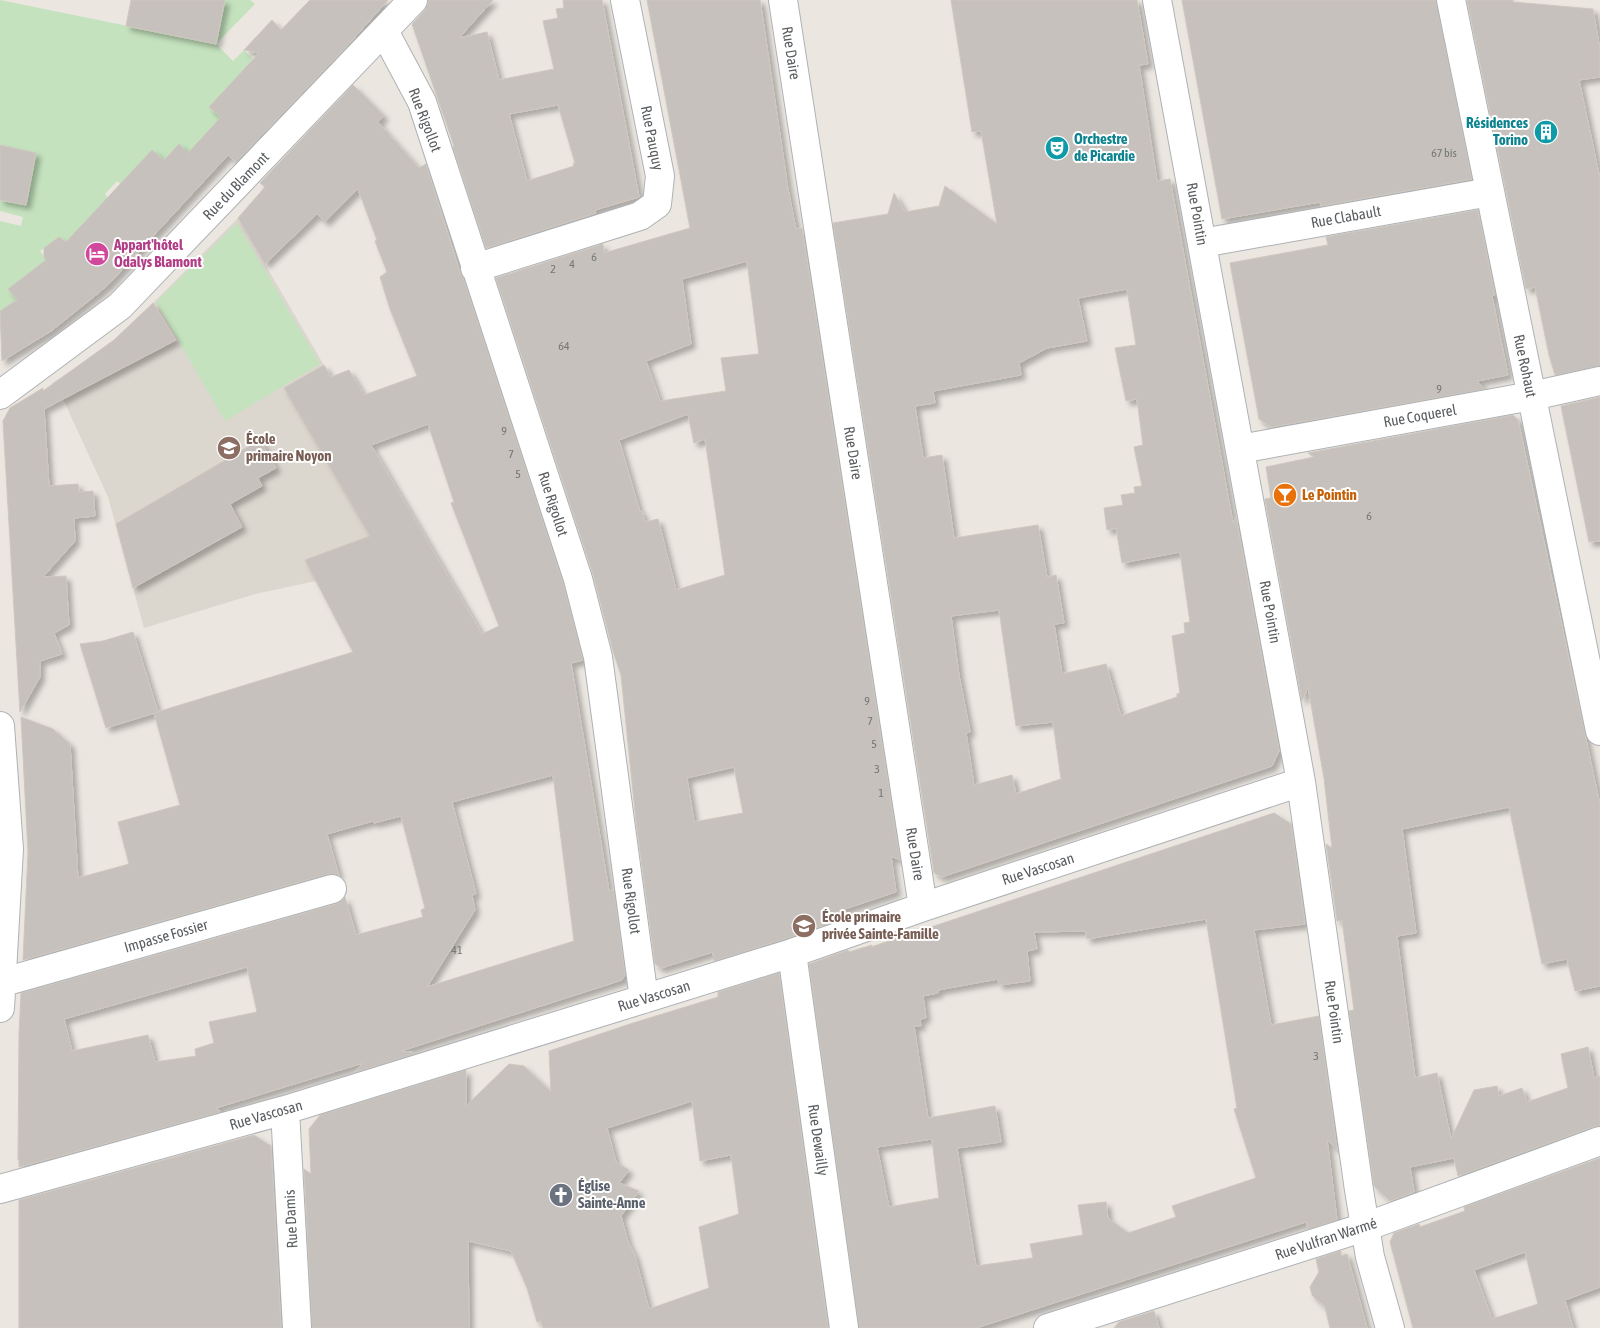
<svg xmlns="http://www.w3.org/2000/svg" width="1600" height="1328" viewBox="0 0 1600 1328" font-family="'Asap Condensed',sans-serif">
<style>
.education{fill:#dbd6ce}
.green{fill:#c4e2bd}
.building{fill:#c6c1bc;stroke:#cfc7bf;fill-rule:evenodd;filter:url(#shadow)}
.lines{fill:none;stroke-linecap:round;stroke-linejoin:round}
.minor-casing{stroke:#aeb2b5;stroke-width:30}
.minor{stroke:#fff;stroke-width:28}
.labels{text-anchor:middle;stroke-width:4;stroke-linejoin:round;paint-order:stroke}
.number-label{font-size:12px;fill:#747677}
.street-label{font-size:15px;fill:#595d60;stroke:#fff}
.culture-label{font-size:15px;font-weight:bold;fill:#0d838f;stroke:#fff;text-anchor:end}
.hotel-label{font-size:15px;font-weight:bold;fill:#b23c85;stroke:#fff;text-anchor:start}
.education-label{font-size:15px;font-weight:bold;fill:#785e54;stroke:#fff;text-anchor:start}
.food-label{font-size:15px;font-weight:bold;fill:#c56008;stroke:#fff;text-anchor:start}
.worship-label{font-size:15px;font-weight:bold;fill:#5b616d;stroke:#fff;text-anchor:start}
</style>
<defs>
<filter id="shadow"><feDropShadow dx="4.5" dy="4.5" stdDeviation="2.5" flood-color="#0004"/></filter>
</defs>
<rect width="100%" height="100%" fill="#ebe6e0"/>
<!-- education -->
<path class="education" d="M238 218 415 521 337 573 316 581 255 594 144 628 108 497 63 399 52 383 71 371 114 340 153 303Z"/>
<!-- green -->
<path class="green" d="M0 0 216 44 225 0H250L255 4 216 44 233 61 244 50 253 59 210 107 221 117 228 155 211 174 179 144 164 160 152 150 122 185 117 181 105 194 108 198 66 242 59 237 40 251 46 260 9 289 17 300 0 311V221L21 226 23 217 0 211V200L26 205 35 153 0 145Z
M237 223 320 364 225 421 156 302Z"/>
<!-- building -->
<path class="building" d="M131 0H225L216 44 126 26Z
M310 0H388L347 46 236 162 228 155 109 284 96 295 51 331 2 361 0 311 17 300 8 289 46 260 44 257V248L59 237 66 242 152 150 164 160 179 144 188 153 221 117 209 107 259 53 244 50 272 20 281 30Z
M428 0H493L459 38 487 32 499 80 554 69 543 21 558 18 556 9 564 8 563 0H602L639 197 595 210 596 213 486 248 453 147 454 146 412 24 425 10 428 4ZM558 105 575 163 573 164 574 166 527 181 509 114Z
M647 0H760L788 189 796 229 802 228 900 860 891 856 896 892 836 912 839 920 787 938 714 961 713 952 661 968 655 964 636 821 621 675 613 651 593 574 496 278 603 244 604 253 690 228ZM747 261 759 354 721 358 726 391 660 401 646 361 691 344 682 279ZM688 414 694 443 705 439 725 575 676 590 658 519 645 522 642 511 640 512 619 440ZM734 767 743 813 694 822 687 778Z
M951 0H1137L1148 64 1139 65 1157 181 1170 179 1233 523 1236 517 1279 751 1272 766 942 877 934 873 833 223 888 214 894 193 905 212 939 206 945 186 997 224 981 131 972 132ZM1127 289 1136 345 1115 348 1126 401 1137 399 1143 445 1134 447 1142 486 1134 487 1135 493 1121 495 1123 505 1104 508 1107 530 1116 528 1122 563 1180 552 1190 622 1184 623 1185 633 1172 636 1180 693 1177 694V697L1121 716 1106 664 1062 674 1054 624 1064 623 1056 575 1047 577 1038 525 954 538 942 455 923 458 915 406 935 403 933 391 1021 375 1019 363 1047 348 1087 341 1078 298ZM999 610 1016 726 1053 722 1061 779 1016 794 1012 775 974 785 966 733 970 732 959 675 951 616Z
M1182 0H1436L1472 179 1321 206 1320 202 1222 219Z
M1467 0H1513V2L1593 9 1600 50V77L1579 80 1600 179V366L1555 375 1549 355 1535 287 1526 289Z
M353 85 384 116 378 122 419 168 426 164 460 273 463 277 563 583 583 660 571 663 609 891 614 890 625 975 622 980 401 1051 417 1053 355 1072 363 1063 216 1108 221 1112 19 1167V1159L18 1160 19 1034 21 993 336 904 343 900 345 897 356 935 423 917 421 910 425 908 401 816 374 823 373 821 327 834 339 876 335 874H328L23 960 28 852 21 717 53 729 70 744 78 878 129 864 118 822 180 805 154 713 353 652 305 560 370 536 284 388 324 365 331 377 349 370 364 395 417 376 390 309 380 277 387 272 375 241 377 240 358 189 325 222 317 214 265 264 238 218 265 187 260 183ZM428 424 454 502 451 503 499 626 482 634 371 445ZM553 775 574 941 427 987 475 910 472 895 476 894 452 802ZM247 967 257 1012 209 1022 214 1043 195 1049 196 1056 155 1062 148 1035 72 1051 64 1019Z
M0 145 36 153 26 205 0 200Z
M1478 210 1495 295 1492 296 1508 375 1477 381 1485 389 1271 427 1259 419 1230 263 1328 245 1326 237Z
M153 303 176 340 44 409 49 486 78 484 79 492 93 491 95 516 74 518 75 541 43 577 66 576 69 625 54 633 62 654 40 661V677L20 712 3 421 10 408 43 388V391L114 340Z
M1600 397V541L1589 542 1561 406Z
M1513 415 1518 420 1600 805V986L1575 991 1567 959 1542 964 1509 807 1402 829 1416 933 1397 936 1415 1078 1437 1073 1451 1139 1474 1090 1497 1086 1499 1096 1522 1088 1527 1102 1568 1088 1561 1054 1588 1047 1594 1078 1600 1076V1126H1595L1458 1176 1454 1158 1410 1167 1414 1192 1390 1201 1374 1186 1349 1011 1354 1010 1342 920 1337 921 1326 844 1332 848 1324 778 1308 687 1302 701 1265 499 1271 498 1266 467 1314 457 1308 453Z
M260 440 276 468 258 478 262 486 230 504 242 527 133 588 116 524Z
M133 632 158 712 106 728 80 644 103 641Z
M1274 813 1291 824 1305 924 1254 930 1271 1025 1319 1016 1337 1150 1327 1139 1337 1220 1308 1229 1306 1222 976 1328H859L809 964 848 950 849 952 872 945 871 947ZM1206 919 1237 1108 1234 1109 1256 1178 1172 1206 1176 1217 1128 1233 1108 1218 1106 1202 1078 1205 1083 1235 1030 1244 1033 1258 976 1266 957 1148 1001 1142 995 1106 928 1118 914 1026H921L920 1019 926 1018 923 996 938 993V990L998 979 999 985 1030 981 1027 951 1037 949 1034 932 1086 931 1087 939ZM932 1139 939 1198 889 1207 877 1147Z
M779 973 828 1328H543L541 1321 537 1322 527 1288 511 1251 468 1241 469 1328H312L304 1169 311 1174 309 1129 320 1115 466 1070V1106L509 1064 524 1066 551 1092 549 1051 633 1023 718 997V992ZM692 1101 700 1161 731 1155 739 1214 699 1227 709 1288 649 1309 635 1256 628 1242 621 1216 639 1191 619 1183 629 1170 616 1162 607 1128Z
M254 1135 271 1146 281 1328H19V1200Z
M1600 1158V1287L1565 1300 1573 1328H1413L1390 1242 1394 1233 1419 1224 1420 1227 1465 1211 1464 1207ZM1525 1252 1538 1304 1492 1319 1474 1270Z
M1341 1251V1256L1347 1254 1367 1328H1330L1325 1307 1312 1295 1310 1287 1319 1272 1316 1259Z
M1154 1311 1159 1328H1114L1119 1322Z"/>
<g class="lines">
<!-- minor casing -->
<g class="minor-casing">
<path id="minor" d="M783 0 923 907
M1157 0 1301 782 1359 1190 1370 1257 1390 1328
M1451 0 1600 731
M384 31 422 102 578 579 598 657 644 999
M1202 243 1490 192
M475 268 640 216 657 204 660 176 625 0
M0 395 120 306 413 0
M1240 449 1532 396 1600 381
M0 726 9 849 0 1008
M792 953 844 1328
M0 983 332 889
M285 1110 297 1328
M0 1189 285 1110 792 953 923 907 1301 782
M1048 1328 1365 1227 1600 1141"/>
</g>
<!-- minor -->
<use href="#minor" class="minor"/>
</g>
<!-- icons -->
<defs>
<g id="building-disc" transform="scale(1.25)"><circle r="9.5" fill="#0f9aa8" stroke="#fff"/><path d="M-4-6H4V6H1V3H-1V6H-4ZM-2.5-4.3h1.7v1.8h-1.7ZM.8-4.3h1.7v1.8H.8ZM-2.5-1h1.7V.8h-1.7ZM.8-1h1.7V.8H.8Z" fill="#fff"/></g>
<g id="theatre-disc" transform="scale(1.25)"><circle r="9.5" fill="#0f9aa8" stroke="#fff"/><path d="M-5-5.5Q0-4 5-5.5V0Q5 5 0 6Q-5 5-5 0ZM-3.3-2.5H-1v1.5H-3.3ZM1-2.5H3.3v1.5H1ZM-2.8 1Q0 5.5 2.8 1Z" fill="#fff"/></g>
<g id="hotel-disc" transform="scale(1.25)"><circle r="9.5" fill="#d1479c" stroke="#fff"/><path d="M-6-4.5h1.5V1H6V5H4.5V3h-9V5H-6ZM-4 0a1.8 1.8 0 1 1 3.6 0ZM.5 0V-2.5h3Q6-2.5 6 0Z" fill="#fff"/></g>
<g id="school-disc" transform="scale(1.25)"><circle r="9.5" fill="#8d6e63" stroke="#fff"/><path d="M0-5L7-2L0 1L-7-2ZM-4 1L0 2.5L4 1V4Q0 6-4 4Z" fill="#fff"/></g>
<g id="bar-disc" transform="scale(1.25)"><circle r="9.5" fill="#e8710a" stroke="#fff"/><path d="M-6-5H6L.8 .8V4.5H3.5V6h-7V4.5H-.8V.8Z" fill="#fff"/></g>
<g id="church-disc" transform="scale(1.25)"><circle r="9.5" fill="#6b7280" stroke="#fff"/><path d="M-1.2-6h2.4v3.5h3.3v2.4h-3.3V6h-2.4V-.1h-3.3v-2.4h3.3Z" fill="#fff"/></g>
</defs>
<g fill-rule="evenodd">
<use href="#building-disc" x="1546" y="132"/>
<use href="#theatre-disc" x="1057" y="148"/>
<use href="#hotel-disc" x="97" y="254"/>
<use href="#school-disc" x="229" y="448"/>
<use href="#bar-disc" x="1285" y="495"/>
<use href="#school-disc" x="804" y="926"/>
<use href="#church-disc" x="561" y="1195"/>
</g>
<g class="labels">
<!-- number labels -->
<g class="number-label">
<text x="1444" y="157">67 bis</text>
<text x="594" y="261">6</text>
<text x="572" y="268">4</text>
<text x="553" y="273">2</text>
<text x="564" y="350">64</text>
<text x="1439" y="393">9</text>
<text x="504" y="435">9</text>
<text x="511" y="458">7</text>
<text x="518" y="478">5</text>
<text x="1369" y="520">6</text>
<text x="867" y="705">9</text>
<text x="870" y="725">7</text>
<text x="874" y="748">5</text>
<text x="877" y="773">3</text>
<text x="881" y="797">1</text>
<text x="457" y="954">41</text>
<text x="1316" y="1060">3</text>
</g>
<!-- street labels -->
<g class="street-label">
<text transform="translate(791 53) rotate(81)" y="5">Rue Daire</text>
<text transform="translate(425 120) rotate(69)" y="5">Rue Rigollot</text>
<text transform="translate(652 138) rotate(79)" y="5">Rue Pauquy</text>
<text transform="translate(236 186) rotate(-46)" y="5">Rue du Blamont</text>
<text transform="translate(1197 214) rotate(80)" y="5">Rue Pointin</text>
<text transform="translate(1346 217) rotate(-10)" y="5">Rue Clabault</text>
<text transform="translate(1525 366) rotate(78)" y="5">Rue Rohaut</text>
<text transform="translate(1420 416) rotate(-10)" y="5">Rue Coquerel</text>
<text transform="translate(853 453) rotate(81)" y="5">Rue Daire</text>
<text transform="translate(553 504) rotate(72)" y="5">Rue Rigollot</text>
<text transform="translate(1270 612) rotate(80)" y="5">Rue Pointin</text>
<text transform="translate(915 854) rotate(81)" y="5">Rue Daire</text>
<text transform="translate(1038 869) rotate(-18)" y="5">Rue Vascosan</text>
<text transform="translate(631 901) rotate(82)" y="5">Rue Rigollot</text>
<text transform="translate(166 936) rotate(-16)" y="5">Impasse Fossier</text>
<text transform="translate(654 996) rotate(-17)" y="5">Rue Vascosan</text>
<text transform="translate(1334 1012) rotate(82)" y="5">Rue Pointin</text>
<text transform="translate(266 1115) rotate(-16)" y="5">Rue Vascosan</text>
<text transform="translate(818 1140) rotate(82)" y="5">Rue Dewailly</text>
<text transform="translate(291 1219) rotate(-93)" y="5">Rue Damis</text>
<text transform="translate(1326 1239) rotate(-18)" y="5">Rue Vulfran Warmé</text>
</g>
<!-- culture labels -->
<g class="culture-label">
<text x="1528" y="128">Résidences<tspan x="1528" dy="17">Torino</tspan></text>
<text x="1074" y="144" text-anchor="start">Orchestre<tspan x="1074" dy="17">de Picardie</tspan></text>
</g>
<!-- hotel labels -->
<g class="hotel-label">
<text x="114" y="250">Appart'hôtel<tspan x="114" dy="17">Odalys Blamont</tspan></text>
</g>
<!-- education labels -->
<g class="education-label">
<text x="246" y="444">École<tspan x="246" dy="17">primaire Noyon</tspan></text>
<text x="822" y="922">École primaire<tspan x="822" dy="17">privée Sainte-Famille</tspan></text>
</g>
<!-- food labels -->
<g class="food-label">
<text x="1302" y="500">Le Pointin</text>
</g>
<!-- worship labels -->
<g class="worship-label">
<text x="578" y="1191">Église<tspan x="578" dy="17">Sainte-Anne</tspan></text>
</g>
</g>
</svg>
